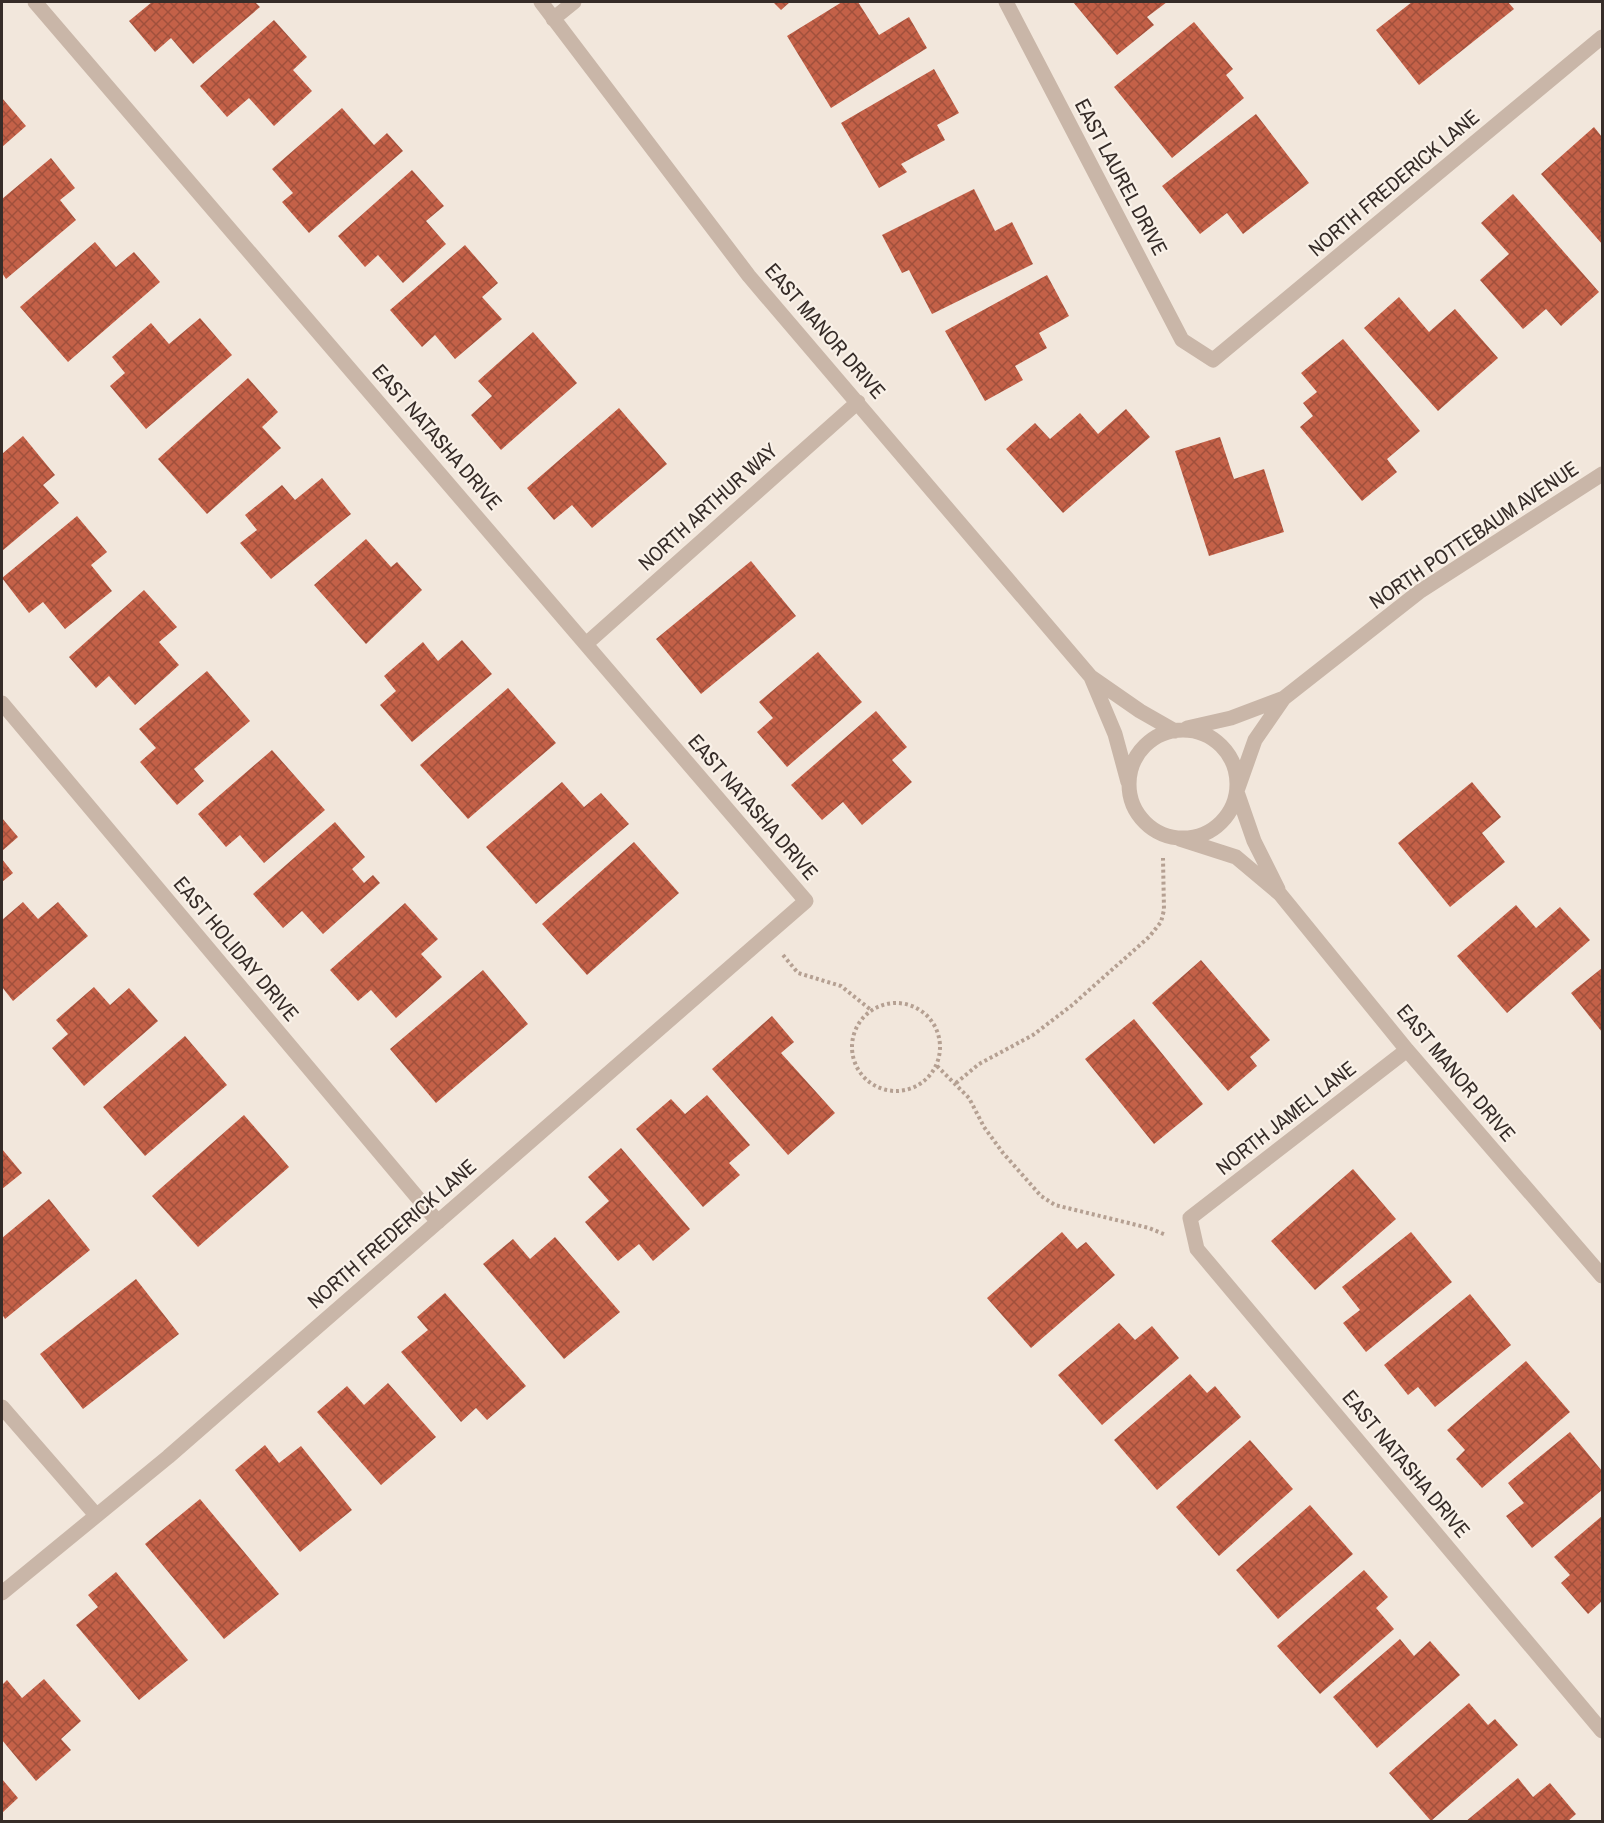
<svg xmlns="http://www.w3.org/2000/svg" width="1604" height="1823" viewBox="0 0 1604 1823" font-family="'Archivo Narrow',sans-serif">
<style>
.building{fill:url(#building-cross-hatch)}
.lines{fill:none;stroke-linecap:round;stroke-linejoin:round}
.path{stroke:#b5a092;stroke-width:4;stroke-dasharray:3 3;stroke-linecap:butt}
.street{stroke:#c9b6a8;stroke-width:15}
.labels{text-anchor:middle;stroke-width:4.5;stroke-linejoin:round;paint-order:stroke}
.street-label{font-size:21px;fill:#362c28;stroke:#f9f1e8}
</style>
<defs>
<pattern id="building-cross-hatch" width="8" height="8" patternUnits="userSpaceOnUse" patternTransform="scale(1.5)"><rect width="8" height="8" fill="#c46148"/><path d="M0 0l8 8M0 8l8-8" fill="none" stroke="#a0503c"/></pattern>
</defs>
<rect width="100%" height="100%" fill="#f2e7dc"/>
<!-- building -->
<path class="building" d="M152 2H255L260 7 193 64 171 38 155 52 129 21Z
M773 2H790L781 10Z
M842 2H858L879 35 909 17 927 48 831 108 787 36Z
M1073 2H1167L1147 17 1154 25 1117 55Z
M1412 2H1508L1514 9 1419 85 1376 30Z
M274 20 307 57 293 70 312 91 274 126 249 98 227 117 200 86Z
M1194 22 1233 69 1226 75 1244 98 1172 158 1114 87Z
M934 69 959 113 937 125 945 140 901 164 907 172 879 188 841 123Z
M2 98 26 126 2 147Z
M342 108 374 145 387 133 403 151 309 233 282 202 293 193 272 169Z
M1256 114 1309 183 1243 234 1227 213 1200 234 1162 186Z
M1594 127 1602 137V244L1541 174Z
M51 158 75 188 60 200 76 220 6 279 2 273V199Z
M412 170 444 206 426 221 446 244 403 283 378 255 365 267 338 236Z
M974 189 995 231 1012 222 1033 264 932 314 909 270 902 273 882 235Z
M1513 194 1599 292 1561 326 1546 309 1523 329 1480 280 1509 254 1481 223Z
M95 242 116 267 134 252 160 282 68 362 20 307Z
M465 245 498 283 482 297 502 319 455 359 435 335 422 347 390 310Z
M1047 275 1069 316 1039 333 1047 348 1015 366 1023 380 985 401 945 331Z
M1399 297 1429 332 1455 309 1498 358 1438 411 1364 328Z
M200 318 232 355 146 429 110 386 125 373 112 357 151 323 169 344Z
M533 332 577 383 501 450 471 415 492 396 478 381Z
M1343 339 1420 431 1387 459 1397 472 1362 501 1300 427 1313 416 1303 403 1317 392 1301 373Z
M248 378 278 412 262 427 281 448 207 514 158 459Z
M619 408 667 464 592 528 572 505 554 520 527 488Z
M1126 409 1150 437 1063 513 1006 449 1035 423 1050 439 1080 413 1098 434Z
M23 436 55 475 43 485 59 503 2 551V454Z
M1220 437 1234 479 1264 469 1284 532 1209 556 1175 451Z
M322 478 351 514 271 579 240 543 257 530 245 515 282 485 295 500Z
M77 516 107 552 91 565 112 591 65 629 43 602 29 613 2 578Z
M366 539 391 567 397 562 422 590 366 644 314 585Z
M751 561 796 616 701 694 656 639Z
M144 590 177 627 159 642 179 665 135 705 109 676 96 688 69 657Z
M462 640 492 674 412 742 380 705 396 691 384 676 423 642 438 661Z
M818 652 862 702 787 767 757 732 773 718 759 702Z
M207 671 250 721 194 769 204 781 177 805 140 762 156 748 139 729Z
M508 688 556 743 468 819 420 765Z
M876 711 907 747 892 760 912 782 862 825 843 802 822 820 791 785Z
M272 750 325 810 264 863 240 835 226 847 198 814Z
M562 782 584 807 601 793 629 824 536 904 486 847Z
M1472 782 1501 817 1482 833 1505 862 1450 907 1398 843Z
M2 818 18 837 2 851Z
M335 822 365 857 352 869 364 883 373 875 380 883 323 934 302 911 283 928 253 894Z
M634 842 679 893 587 975 542 924Z
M2 859 13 873 2 882Z
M23 902 38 919 58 902 88 936 13 1001 2 987V920Z
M405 903 438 939 421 954 442 977 396 1018 371 990 358 1001 330 970Z
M1516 905 1536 928 1560 907 1590 940 1507 1013 1457 956Z
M1201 960 1270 1040 1250 1057 1257 1066 1228 1091 1152 1003Z
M1602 968V1032L1571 993Z
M483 970 528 1024 436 1103 390 1049Z
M94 987 110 1005 129 988 158 1021 84 1086 52 1048 68 1034 56 1020Z
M772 1016 794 1042 781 1053 835 1113 788 1155 712 1069Z
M1134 1019 1203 1104 1154 1144 1085 1059Z
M185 1036 227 1085 145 1156 103 1107Z
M707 1095 750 1145 729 1163 740 1175 703 1207 636 1129 671 1099 685 1114Z
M244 1115 289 1167 198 1247 152 1196Z
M621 1148 690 1229 653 1261 639 1244 618 1261 585 1222 609 1201 588 1177Z
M2 1149 22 1173 2 1189Z
M1353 1169 1396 1219 1315 1290 1271 1241Z
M49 1199 90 1250 5 1319 2 1314V1238Z
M1062 1232 1077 1249 1086 1242 1115 1275 1031 1348 987 1298Z
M1411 1232 1452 1282 1366 1352 1343 1323 1360 1310 1342 1287Z
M555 1237 620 1312 564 1359 483 1264 513 1239 530 1259Z
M136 1279 179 1334 83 1409 40 1354Z
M445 1293 526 1386 487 1420 476 1408 461 1422 401 1352 428 1330 417 1317Z
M1470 1294 1511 1345 1435 1407 1418 1387 1408 1395 1384 1365Z
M1119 1323 1135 1340 1152 1326 1179 1358 1102 1425 1058 1375Z
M1526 1361 1570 1412 1482 1488 1456 1459 1465 1450 1447 1430Z
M1190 1374 1207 1393 1215 1386 1241 1417 1157 1490 1114 1440Z
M388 1383 436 1437 381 1485 317 1412 347 1386 364 1405Z
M1570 1432 1602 1471V1490L1532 1548 1506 1516 1524 1503 1508 1483Z
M1250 1440 1293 1489 1219 1556 1176 1507Z
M265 1445 279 1463 301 1446 352 1510 300 1552 235 1470Z
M200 1499 279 1594 224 1639 145 1544Z
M1310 1505 1353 1554 1278 1619 1236 1570Z
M1602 1516V1601L1588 1614 1561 1583 1570 1575 1554 1557Z
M1364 1570 1388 1597 1376 1608 1394 1629 1320 1694 1277 1646Z
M116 1572 188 1660 139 1700 76 1625 98 1607 88 1595Z
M1400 1639 1414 1656 1430 1641 1460 1675 1377 1748 1333 1697Z
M44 1679 81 1721 61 1739 71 1750 36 1781 2 1740V1685L7 1680 22 1698Z
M1469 1703 1488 1725 1495 1719 1518 1745 1431 1821 1389 1773Z
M1518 1778 1533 1797 1550 1783 1576 1814 1567 1822H1465Z
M2 1779 18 1798 2 1813Z"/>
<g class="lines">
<!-- path -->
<path class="path" d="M783 955 798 973 841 986 871 1010
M852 1047a44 44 0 1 1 88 0a44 44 0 1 1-88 0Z
M937 1066 969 1098 984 1127 1003 1153 1041 1196 1055 1205 1149 1228 1166 1235
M956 1083 979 1064 1033 1035 1071 1006 1149 937 1161 922 1164 910 1163 858"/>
<!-- street -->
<path class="street" d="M541 2 749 276 1091 677 1140 711 1175 731
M1006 2 1182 340 1213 360 1602 37
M553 19 574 2
M586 644 858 402
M1091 677 1115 734 1128 782
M2 703 438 1222
M1187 728 1231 718 1284 698
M1129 784a54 54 0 1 1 108 0a54 54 0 1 1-108 0Z
M1238 788 1255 740 1284 698 1419 592 1602 474
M1237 792 1254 841 1278 889
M1180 839 1236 857 1280 894 1407 1050 1602 1276
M1407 1050 1190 1218 1197 1249 1602 1731
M2 1407 96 1515
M2 1593 168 1457 806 901 35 2"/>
</g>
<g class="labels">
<!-- street labels -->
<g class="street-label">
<text transform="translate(1121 177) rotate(62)" y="7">EAST LAUREL DRIVE</text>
<text transform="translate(1394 183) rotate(-40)" y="7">NORTH FREDERICK LANE</text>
<text transform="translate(825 331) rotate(49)" y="7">EAST MANOR DRIVE</text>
<text transform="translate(437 437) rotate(49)" y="7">EAST NATASHA DRIVE</text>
<text transform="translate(708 507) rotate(-42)" y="7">NORTH ARTHUR WAY</text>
<text transform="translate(1474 535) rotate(-34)" y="7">NORTH POTTEBAUM AVENUE</text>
<text transform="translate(753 807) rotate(49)" y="7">EAST NATASHA DRIVE</text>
<text transform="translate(236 949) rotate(50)" y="7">EAST HOLIDAY DRIVE</text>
<text transform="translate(1456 1073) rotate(50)" y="7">EAST MANOR DRIVE</text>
<text transform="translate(1286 1118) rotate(-38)" y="7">NORTH JAMEL LANE</text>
<text transform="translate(392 1234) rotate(-41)" y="7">NORTH FREDERICK LANE</text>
<text transform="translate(1406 1464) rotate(50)" y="7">EAST NATASHA DRIVE</text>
</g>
</g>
<!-- border -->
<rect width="1604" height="1823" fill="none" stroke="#362c28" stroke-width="6"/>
</svg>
